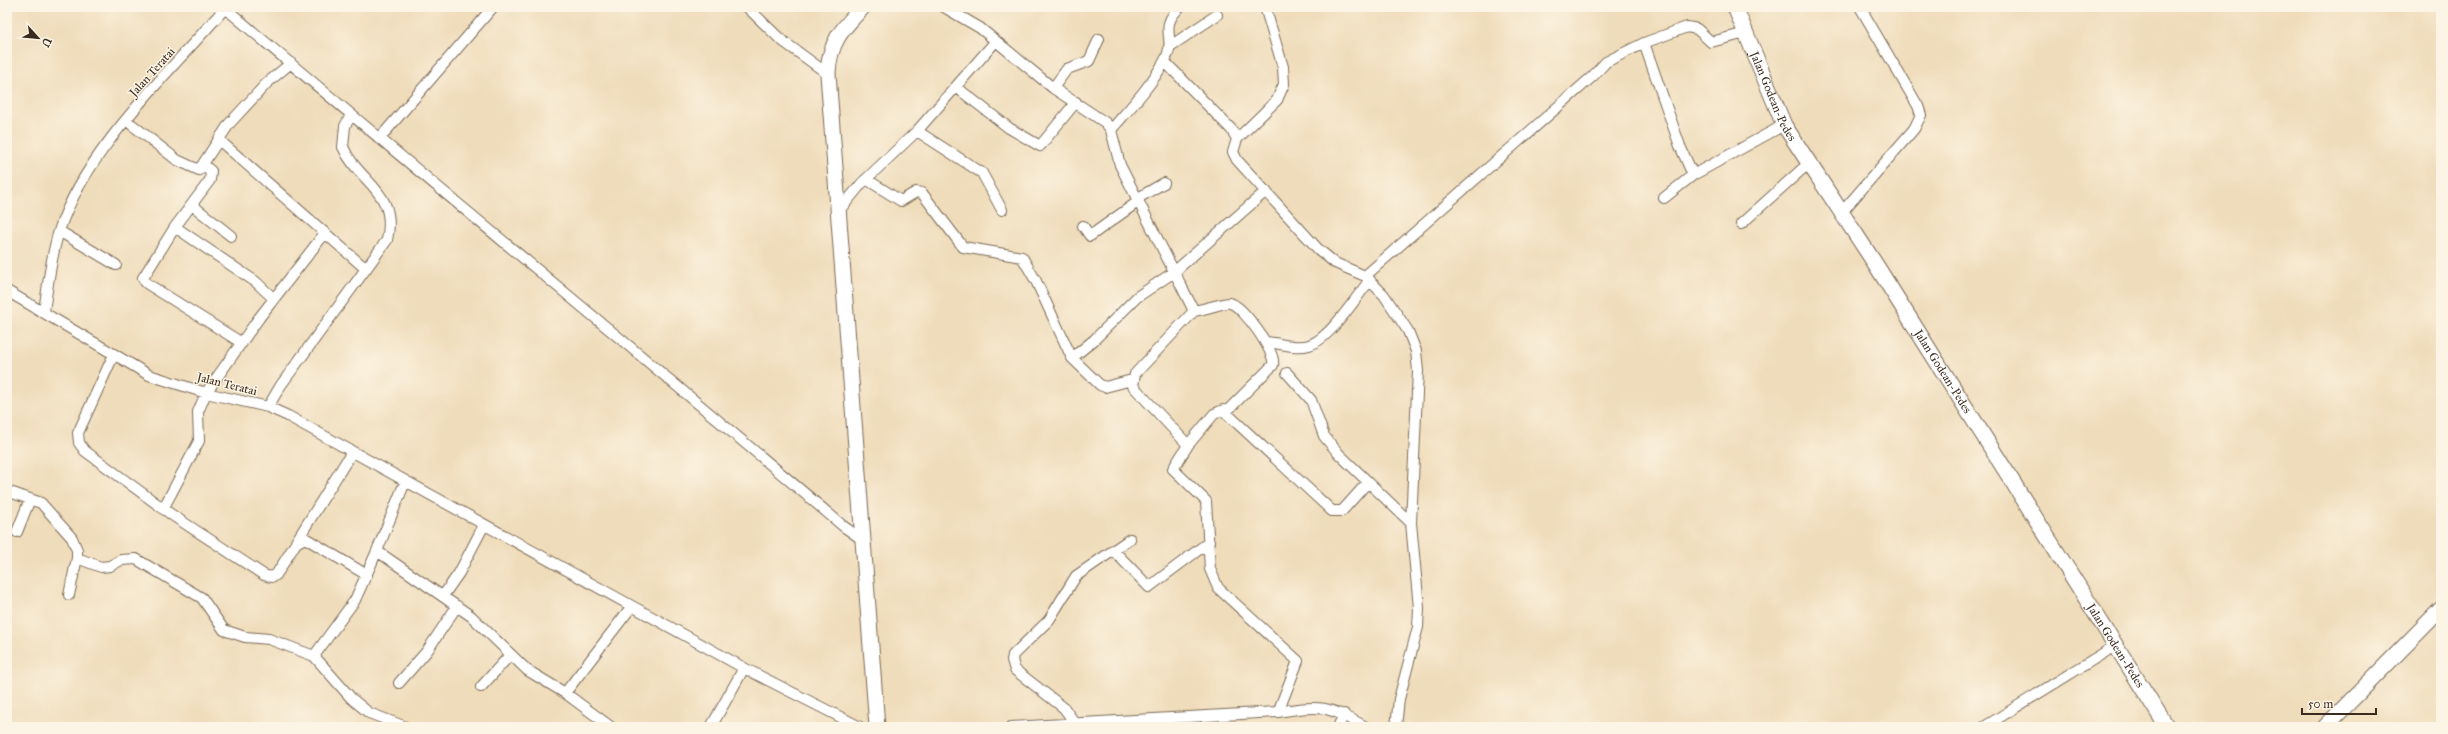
<svg xmlns="http://www.w3.org/2000/svg" width="2448" height="734" viewBox="0 0 2448 734" font-family="'IM FELL Great Primer',serif">
<style>
.lines{fill:none;stroke-linecap:round;stroke-linejoin:round}
.street-casing{stroke:#7a6855;stroke-width:12}
.secondary-casing{stroke:#7a6855;stroke-width:17}
.street{stroke:#fff;stroke-width:10}
.secondary{stroke:#fff;stroke-width:15}
.labels{text-anchor:middle;stroke-width:3;stroke-linejoin:round;paint-order:stroke}
.street-label{font-size:12px;fill:#3b2a1e;stroke:#fcf5e5}
</style>
<rect width="100%" height="100%" fill="#fcf5e5"/>
<filter id="ink" filterUnits="userSpaceOnUse"><feTurbulence type="fractalNoise" baseFrequency=".025" numOctaves="2"/><feDisplacementMap in="SourceGraphic" scale="8" xChannelSelector="R" yChannelSelector="G"/><feConvolveMatrix kernelMatrix="1 2 1 2 8 2 1 2 1" color-interpolation-filters="sRGB"/></filter>
<filter id="wash" filterUnits="userSpaceOnUse"><feTurbulence type="fractalNoise" baseFrequency=".012" numOctaves="4" result="noise"/><feDisplacementMap in="SourceGraphic" scale="16" xChannelSelector="R" yChannelSelector="G"/><feGaussianBlur stdDeviation="0.9" result="paint"/><feColorMatrix in="noise" values="0 0 0 0 0 0 0 0 0 0 0 0 0 0 0 0 0 1.4 0 .05"/><feComposite in="paint" operator="in"/></filter>
<g filter="url(#wash)">
<rect width="100%" height="100%" fill="#efdcba"/>
</g>
<g filter="url(#ink)">
<g class="lines">
<!-- street casing -->
<g class="street-casing">
<path id="street" d="M224 7C429 182 638 351 843 526L863 540
M747 7 780 39 828 74
M944 7 980 28 1053 88 1106 123 1111 130 1120 165 1194 311C1202 310 1226 302 1230 303 1243 306 1276 352 1273 365L1227 411
M1265 7 1283 67 1284 84 1277 100 1237 139 1233 152 1237 160 1318 249 1335 263 1365 276 1384 295 1408 331 1416 351 1418 371 1411 523 1419 608 1418 627 1399 699 1396 727
M1644 43 1680 146 1693 175
M1169 47 1217 15
M1165 62 1231 129 1237 139
M956 87 1009 128 1040 146 1076 102
M1053 88 1067 69 1089 61 1099 39
M126 120 177 160 199 170 229 124 267 83 291 63
M1111 130C1129 109 1150 87 1164 62 1179 37 1156 30 1180 7
M917 131 982 173 1002 210
M379 139 493 7
M219 140 366 269
M204 165 211 171 210 180 175 227 143 278 146 283 242 343
M866 179 901 201 916 192 922 193 963 247 1022 257 1036 281 1072 358
M1138 198 1164 183
M1664 198 1693 175 1784 125
M192 205 231 236
M838 212 862 183 917 131 995 42
M1842 212 1914 129 1921 115 1918 106 1860 7
M1741 224 1809 163
M1083 226 1090 236 1139 201
M175 227 256 282 274 299
M59 231 116 265
M1365 276 1593 76 1606 62 1644 43 1687 27 1697 29 1711 42 1746 33
M7 291 149 375 206 393 268 407 288 416 744 668 860 727
M44 311C48 285 51 256 59 231 85 150 170 72 225 8
M1194 311 1135 374 1133 386 1188 445 1173 469 1206 501 1210 569 1218 588 1298 661 1278 712
M1266 342C1280 343 1296 349 1309 345 1330 339 1356 297 1370 280
M114 354 78 433 79 443 85 451 172 515 264 575 271 577 276 575 296 543 305 538 367 575
M1287 373 1311 400 1324 436 1339 454 1411 523
M1132 380 1105 387 1100 385 1072 358 1094 340 1137 297 1174 272 1266 191
M268 407 281 385 387 240C398 190 359 184 343 147L345 126 351 115
M1188 445 1214 414 1223 410 1332 511H1342L1368 482
M405 482 377 551 471 616 527 670 565 693 611 727
M7 491 41 503 72 538 77 550V558L69 595
M163 509 199 441 198 412 206 393 259 318 325 233
M17 532 30 499
M296 542 352 452
M1113 550 1149 587 1209 542
M77 558 101 567 110 566 121 560 136 559 202 598 224 630 245 637 269 639 314 656 351 698 369 713 406 727
M443 596 459 573 484 525
M314 656 355 600 377 551
M399 683 427 651 457 606
M481 687 510 655
M565 693 632 606
M1074 722 1064 708 1015 670 1012 660 1013 655 1049 620 1076 576 1130 539
M711 727 744 668
M1011 727 1278 712C1323 705 1325 705 1366 727
M1338 727 1344 714
M1984 727 2115 646"/>
</g>
<!-- secondary casing -->
<g class="secondary-casing">
<g id="secondary">
<path d="M863 7C842 29 829 42 828 74L877 727"/>
<path id="s1" d="M1735 7 1784 125 1876 265 2167 727"/>
<path d="M2325 727 2441 609"/>
</g>
</g>
<!-- street -->
<use href="#street" class="street"/>
<!-- secondary -->
<use href="#secondary" class="secondary"/>
</g>
</g>
<g class="labels">
<!-- street labels -->
<g class="street-label">
<text transform="translate(152 72) rotate(-48)" y="4">Jalan Teratai</text>
<text dy="4" stroke="none"><textPath href="#s1" startOffset="97">Jalan Godean-Pedes</textPath></text>
<text dy="4" stroke="none"><textPath href="#s1" startOffset="421">Jalan Godean-Pedes</textPath></text>
<text transform="translate(227 384) rotate(14)" y="4">Jalan Teratai</text>
<text dy="4" stroke="none"><textPath href="#s1" startOffset="745">Jalan Godean-Pedes</textPath></text>
</g>
</g>
<!-- margin -->
<rect width="2448" height="734" fill="none" stroke="#fcf5e5" stroke-width="24"/>
<!-- north arrow -->
<g transform="translate(38 38) rotate(117)" stroke="#fcf5e5" stroke-width="3" paint-order="stroke">
<path d="M0-3L7 15L0 10L-7 15Z" fill="#3b2a1e"/>
<text y="-6" font-size="11" font-weight="bold" text-anchor="middle" fill="#3b2a1e">U</text>
</g>
<!-- scale -->
<path d="M2302 708v6h74v-6" fill="none" stroke="#3b2a1e" stroke-width="2"/>
<text x="2308" y="708" font-size="12" fill="#3b2a1e" stroke="#fcf5e5" stroke-width="3" paint-order="stroke">50 m</text>
</svg>
